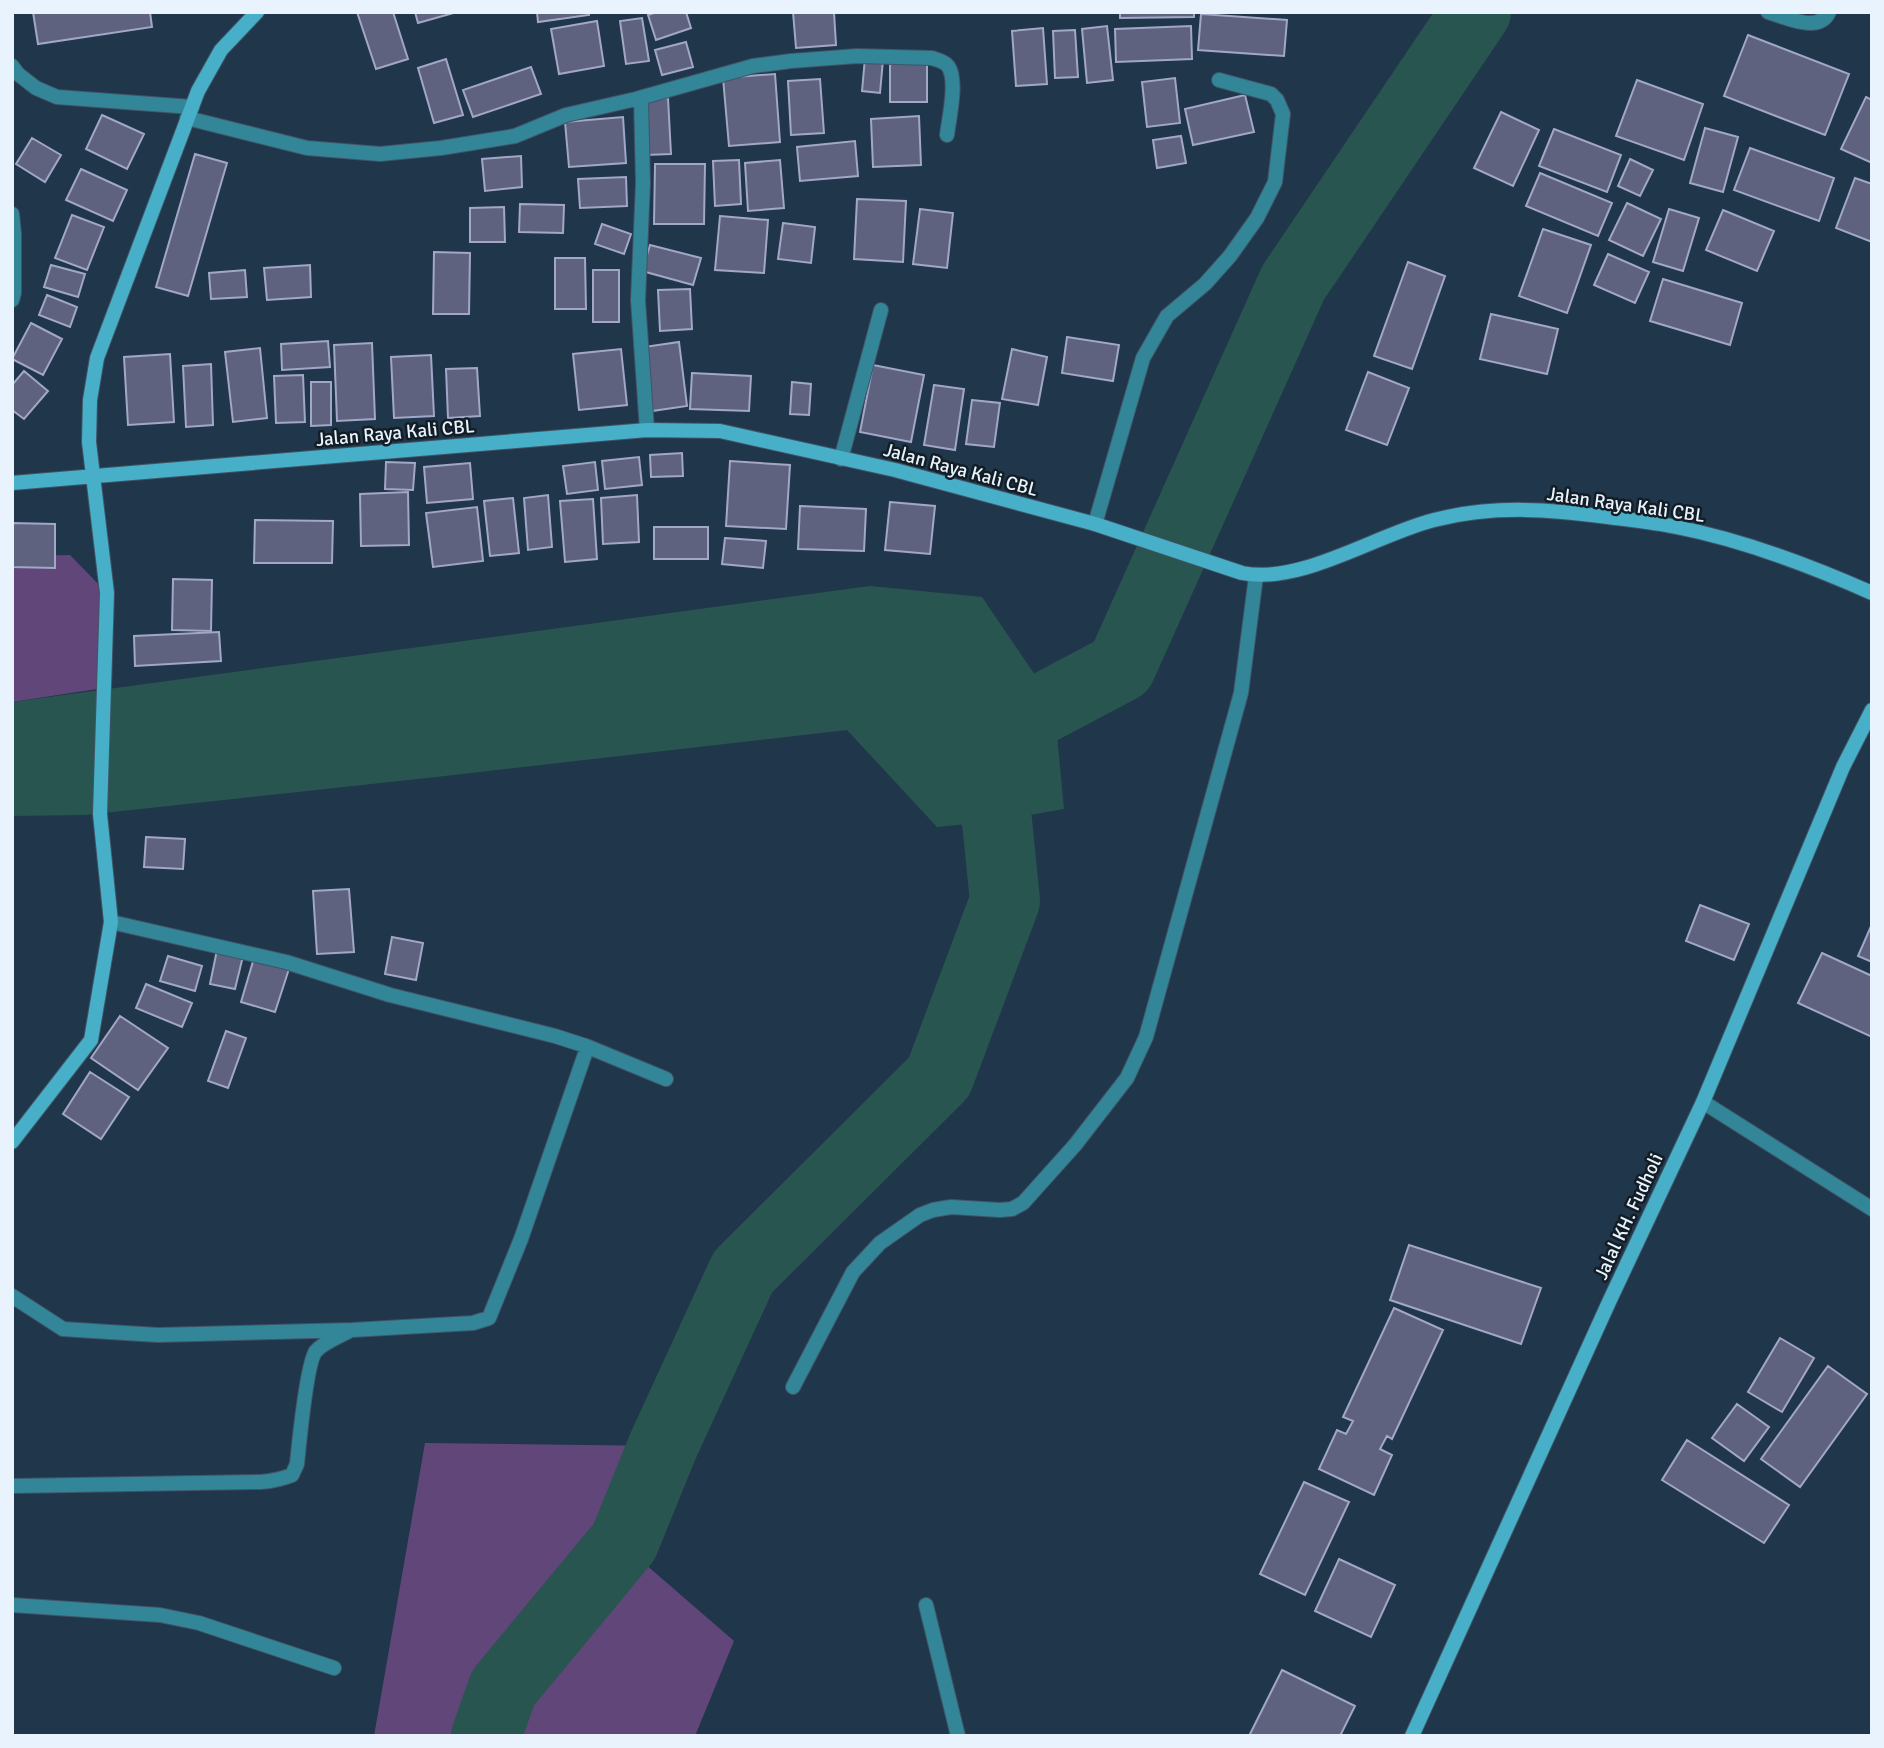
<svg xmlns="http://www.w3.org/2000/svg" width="1884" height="1748" viewBox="0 0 1884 1748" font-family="Signika,sans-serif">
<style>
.green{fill:#614679}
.water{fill:#295550}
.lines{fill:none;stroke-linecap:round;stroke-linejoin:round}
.river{stroke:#295550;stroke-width:70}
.building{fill:#5e627f;stroke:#a2a7c7;stroke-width:2}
.street-casing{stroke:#405467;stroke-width:16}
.secondary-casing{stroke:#405467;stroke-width:16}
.street{stroke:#338598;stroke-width:14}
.secondary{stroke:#47afc7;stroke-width:14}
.labels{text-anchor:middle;stroke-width:5;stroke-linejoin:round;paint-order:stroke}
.street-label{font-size:19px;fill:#e8f3fd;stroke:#131d26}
</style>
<rect width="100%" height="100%" fill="#20364a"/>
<!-- green -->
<path class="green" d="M70 555 107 593 104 688 12 702V556Z
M425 1443 663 1446 622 1544 734 1641 695 1736H374Z"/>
<!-- water -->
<path class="water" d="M870 586 982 597 1054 703 1064 809 997 821 937 827 847 730 436 777 85 815 12 816V702Z"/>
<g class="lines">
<!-- river -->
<path class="river" d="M971 731 1017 722 1121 667 1293 283 1476 12
M486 1736 503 1688 624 1542 663 1446 743 1272 939 1077 1005 901 997 821 971 731 969 730"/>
</g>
<!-- building -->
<path class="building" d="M33 12H150L152 27 38 44Z
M357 12H393L408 59 376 69Z
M415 12H457L418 23Z
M537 12H589V15L538 22Z
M657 12H686L691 28 656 40 648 15Z
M793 12H834L836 45 796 48Z
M1120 12H1194V17L1120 18Z
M1201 14 1287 20 1284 56 1198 50Z
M642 18 649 61 626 64 620 21Z
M597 21 604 66 559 74 551 29Z
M1107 26 1113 80 1087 83 1082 29Z
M1191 26 1192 59 1116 62 1115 29Z
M1043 28 1047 84 1016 86 1012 31Z
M1075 30 1078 77 1055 78 1053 31Z
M1748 35 1849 74 1825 135 1724 96Z
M686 42 693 67 662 75 655 50Z
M865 58 883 60 880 93 862 91Z
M446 59 463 115 434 123 418 68Z
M927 63V102H890V64Z
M531 67 541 94 473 117 463 90Z
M775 74 780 142 729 146 723 78Z
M1175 78 1180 123 1147 127 1142 82Z
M820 79 824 133 791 135 788 81Z
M1637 80 1703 104 1684 160 1616 136Z
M1245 95 1254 132 1193 145 1185 109Z
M1866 97 1872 100V163L1841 149Z
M668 98 671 154 645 155 642 99Z
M1501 112 1539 130 1513 186 1474 168Z
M102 115 144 134 127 169 86 149Z
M919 116 921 165 873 167 871 119Z
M623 117 626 163 569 167 565 122Z
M1705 128 1738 137 1723 192 1690 183Z
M1554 129 1621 155 1607 192 1539 166Z
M1181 136 1186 163 1157 168 1153 140Z
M32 138 61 155 45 182 16 164Z
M855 141 858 176 800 181 797 147Z
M1750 148 1834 178 1819 221 1734 190Z
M195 154 227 163 188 296 156 287Z
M521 156 522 187 485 191 482 159Z
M1630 159 1653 170 1640 196 1618 186Z
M739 160 741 204 715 206 713 161Z
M780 160 784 208 748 211 745 163Z
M655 164H705L704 224H654Z
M81 169 127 190 113 221 66 200Z
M1540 173 1612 203 1598 236 1526 206Z
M626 177 627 206 580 208 578 179Z
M1855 178 1872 184V242L1836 228Z
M857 199 906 201 903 262 854 259Z
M1627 203 1661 219 1643 256 1609 240Z
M520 204 564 205 563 233 519 232Z
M504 207 505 242H470V208Z
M920 209 953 213 947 268 913 264Z
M1669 209 1699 218 1683 271 1653 262Z
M1723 210 1774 231 1757 271 1706 250Z
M72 215 104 227 87 270 55 258Z
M720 216 768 220 764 273 715 270Z
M783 223 815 227 811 263 778 259Z
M602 224 631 234 624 254 595 244Z
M1543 229 1591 245 1567 313 1519 296Z
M650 245 701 258 693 285 642 271Z
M434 252 470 253 469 314H433Z
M1608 254 1649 272 1635 303 1594 285Z
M555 258H585L586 309H555Z
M1408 262 1445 276 1412 369 1374 356Z
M51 265 85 274 78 297 44 287Z
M310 265 311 297 267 300 264 268Z
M245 270 247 297 211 299 209 273Z
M593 270H619V322H593Z
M1663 279 1742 303 1730 345 1650 321Z
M690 289 692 329 660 331 658 290Z
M47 295 77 307 70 327 39 315Z
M1491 314 1558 329 1547 374 1480 359Z
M31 323 62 339 43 375 12 359Z
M1067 337 1119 345 1113 381 1062 373Z
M328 341 330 367 282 370 281 344Z
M679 342 687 406 652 411 644 347Z
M372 343 375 419 337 421 334 345Z
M260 348 267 418 233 422 225 352Z
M621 349 627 405 579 410 573 354Z
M1012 349 1047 357 1038 405 1002 399Z
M170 354 174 422 128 425 124 357Z
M431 355 434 416 394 418 391 357Z
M211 364 213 425 186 427 183 366Z
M873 365 924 375 911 442 860 432Z
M477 368 480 416 448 418 446 369Z
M24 371 48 391 24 419 12 410V385Z
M1368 372 1409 388 1387 445 1346 430Z
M692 373 751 376 749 411 690 409Z
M303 375 305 422 276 423 274 376Z
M311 382H331V425L311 426Z
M792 382 811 384 809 415 790 414Z
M934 385 964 389 955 450 924 445Z
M972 400 1000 403 994 447 966 444Z
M682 453 683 476 651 477 650 455Z
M639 457 642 485 605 489 602 461Z
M730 461 790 465 786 529 726 526Z
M386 462 415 463 413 490 385 489Z
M595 462 598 490 567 494 563 466Z
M470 463 473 499 427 503 424 467Z
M408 492 409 545 361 546 360 494Z
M548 495 552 547 528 550 524 498Z
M637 495 639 542 603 544 601 498Z
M513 498 519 553 490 556 484 501Z
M593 499 597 559 565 562 560 501Z
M890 502 935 506 930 554 885 550Z
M800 506 866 509 864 551 798 549Z
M477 507 483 561 433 567 426 513Z
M255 520 333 521 332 563H254Z
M12 523 55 524V568L12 567Z
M654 527H708V559H654Z
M725 538 766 541 763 568 722 564Z
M173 579 212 580 211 631 172 630Z
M219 632 221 661 135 666 134 636Z
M146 837 185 839 183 869 144 867Z
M349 889 354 952 317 954 313 891Z
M1700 905 1749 924 1734 960 1686 941Z
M1872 924V962L1858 956Z
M392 937 423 943 416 980 385 974Z
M217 950 243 956 235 989 210 984Z
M1822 953 1872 976V1037L1798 1003Z
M168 956 202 966 195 991 160 981Z
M254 958 289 969 275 1012 241 1002Z
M146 984 192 1003 182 1027 136 1008Z
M120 1016 168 1048 138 1090 91 1058Z
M226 1031 246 1038 228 1088 208 1081Z
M90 1072 129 1097 101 1139 63 1114Z
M1409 1245 1541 1288 1521 1344 1390 1300Z
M1394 1308 1443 1330 1392 1439 1387 1436 1380 1449 1392 1455 1374 1495 1319 1469 1337 1430 1346 1434 1353 1421 1343 1417Z
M1780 1338 1814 1358 1782 1412 1748 1392Z
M1828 1366 1867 1394 1800 1487 1761 1459Z
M1737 1404 1769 1427 1744 1461 1712 1438Z
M1687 1440 1789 1505 1764 1543 1662 1480Z
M1304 1482 1349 1502 1305 1595 1260 1574Z
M1339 1559 1395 1585 1371 1637 1315 1611Z
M1282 1670 1355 1706 1340 1736H1249Z"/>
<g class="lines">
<!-- street casing -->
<g class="street-casing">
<path id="street" d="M1768 12C1785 17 1819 34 1829 12
M12 66 18 74 36 88 57 97 192 107
M641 98 643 183 638 300 647 430
M187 118 307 148 380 154 441 148 515 136 566 115 636 99 753 66 791 61 857 56 932 58C937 60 944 61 948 66 958 80 949 118 947 135
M12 214 14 234V293L12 300
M841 459 881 310
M1095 524 1143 358 1167 316 1205 284 1230 256 1257 218 1275 182 1283 114 1277 100 1271 94 1219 80
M586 1046 666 1079
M1703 1102 1872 1209
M12 1296 63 1329 109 1332 158 1335 352 1330 473 1323 489 1318 521 1239 586 1051V1046L555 1036 390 995 286 962 111 922
M793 1387 853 1272 880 1243 920 1215 933 1210 951 1207 1000 1210 1012 1209 1023 1203 1075 1145 1127 1078 1146 1037 1241 693 1256 576
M12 1486 261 1482C272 1481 282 1479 292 1475L297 1464C299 1444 307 1361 316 1351 324 1342 339 1337 349 1331
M12 1605 160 1615 199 1623 334 1668
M926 1605 958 1736"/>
</g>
<!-- secondary casing -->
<g class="secondary-casing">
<path id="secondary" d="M12 483 647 430 720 431 895 470 1095 524 1242 573C1301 585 1375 535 1434 520 1493 505 1548 509 1608 517 1630 520 1653 522 1676 527 1743 540 1809 565 1872 593
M12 1142 91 1040 111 922 100 814 107 593 89 442 90 400 97 358 198 91 221 50 257 12
M1412 1736 1609 1302 1703 1102 1843 767 1872 710"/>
</g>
<!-- street -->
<use href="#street" class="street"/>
<!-- secondary -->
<use href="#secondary" class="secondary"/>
</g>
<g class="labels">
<!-- street labels -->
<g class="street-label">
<text transform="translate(395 432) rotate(-5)" y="7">Jalan Raya Kali CBL</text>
<text transform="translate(961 469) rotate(15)" y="7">Jalan Raya Kali CBL</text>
<text transform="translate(1626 504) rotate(8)" y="7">Jalan Raya Kali CBL</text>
<text transform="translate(1628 1216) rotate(-65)" y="7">Jalal KH. Fudholi</text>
</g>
</g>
<!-- border -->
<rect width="1884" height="1748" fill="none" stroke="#e8f3fd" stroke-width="28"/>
</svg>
